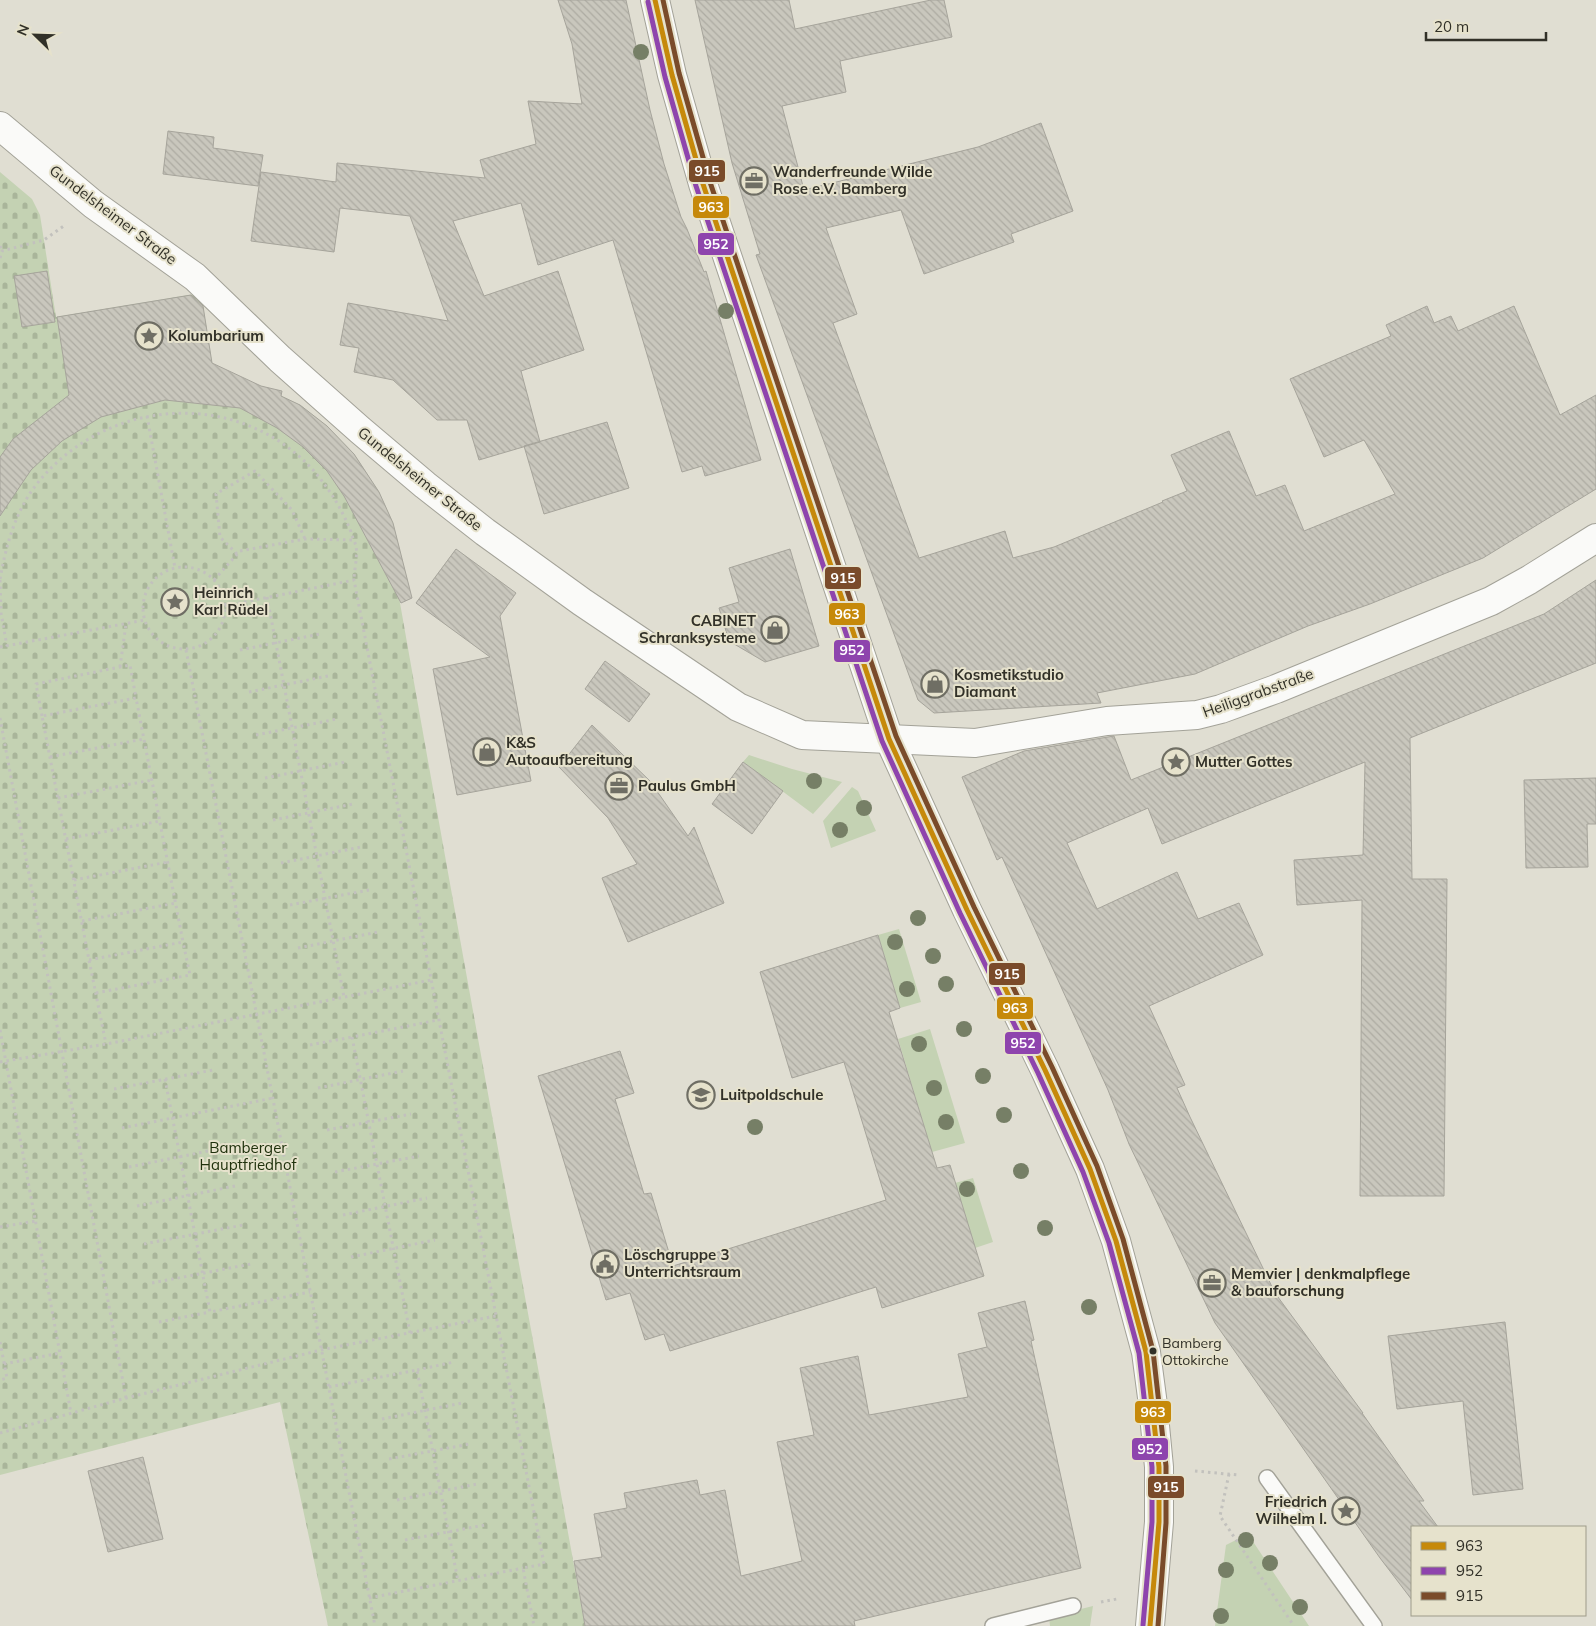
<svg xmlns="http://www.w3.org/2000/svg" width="1596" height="1626" viewBox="0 0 1596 1626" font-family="Mulish,sans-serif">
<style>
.green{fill:#c4d2b3}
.cemetery{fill:url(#cemetery-stones)}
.building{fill:url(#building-back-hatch);stroke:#a6a49b}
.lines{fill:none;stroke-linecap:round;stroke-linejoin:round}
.service-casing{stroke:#a3a298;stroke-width:18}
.minor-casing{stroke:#a3a298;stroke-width:30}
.secondary-casing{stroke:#a3a298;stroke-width:30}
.path{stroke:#c2c1bd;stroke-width:3;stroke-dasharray:2.5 4;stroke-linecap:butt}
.service{stroke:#fafaf8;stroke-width:15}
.minor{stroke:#fafaf8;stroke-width:28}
.secondary{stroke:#fafaf8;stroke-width:28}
.bus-1-casing{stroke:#e6e2cc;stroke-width:9}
.bus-2-casing{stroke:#e6e2cc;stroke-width:9}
.bus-3-casing{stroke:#e6e2cc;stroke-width:9}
.bus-1{stroke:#c6890a;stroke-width:5}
.bus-2{stroke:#8e44ad;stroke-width:5}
.bus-3{stroke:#7a4b2a;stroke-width:5}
.tree{fill:#767f66}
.bus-dot{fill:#323128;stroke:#e6e2cc;stroke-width:2}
.labels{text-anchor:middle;stroke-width:4;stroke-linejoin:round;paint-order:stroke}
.bus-label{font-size:14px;fill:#323128;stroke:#e6e2cc;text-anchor:start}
.poi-label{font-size:15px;font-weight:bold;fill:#323128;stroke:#e6e2cc;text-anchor:start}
.street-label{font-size:15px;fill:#323128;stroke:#e6e2cc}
.park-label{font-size:15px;fill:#20320d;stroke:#e6e2cc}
.line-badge{stroke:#e6e2cc;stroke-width:2}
.badge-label{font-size:14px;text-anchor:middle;font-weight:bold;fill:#fff}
</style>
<defs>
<pattern id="cemetery-stones" width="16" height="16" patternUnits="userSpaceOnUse" patternTransform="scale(1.25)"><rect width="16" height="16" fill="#c4d2b3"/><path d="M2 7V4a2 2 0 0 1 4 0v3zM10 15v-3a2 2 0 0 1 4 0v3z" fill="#a9b59a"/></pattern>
<pattern id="building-back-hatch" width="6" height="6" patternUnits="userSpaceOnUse" patternTransform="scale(1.25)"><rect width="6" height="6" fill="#c9c7bd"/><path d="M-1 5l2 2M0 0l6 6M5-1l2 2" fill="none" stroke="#adaba2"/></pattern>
</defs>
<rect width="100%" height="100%" fill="#e0ded2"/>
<!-- green -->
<path class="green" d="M749 755 792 769 842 782 813 814 743 762Z
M852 787 858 791 876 831 831 848 823 821Z
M899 929 921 1002 900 1008 878 935Z
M930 1029 965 1143 932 1152 898 1039Z
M973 1178 993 1242 975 1248 955 1183Z
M1248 1534 1309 1626H1215L1226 1545Z
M1093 1606 1090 1626H1050L1049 1617Z"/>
<!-- cemetery -->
<path class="cemetery" d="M0 172 32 199 40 215 56 317 201 293 214 375 261 386 300 405 327 426 354 454 379 492 393 523 408 583 397 586C458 933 522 1279 585 1626H328L280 1402 0 1475Z"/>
<!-- building -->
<path class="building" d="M558 0H626L650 110 664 164 681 217 687 229 704 272 706 271 761 460 705 476 702 466 682 472 613 240 538 265 521 203 453 221 484 296 558 271 584 350 521 371 540 442 479 460 467 420H437L393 380 354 372 359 348 340 345 348 303 448 321 410 216 340 208 334 252 251 241 261 172 336 182 337 163 485 178 480 160 536 144 528 101 582 104 572 44Z
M695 0H789L795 29 931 0H944L952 37 840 61 846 92 782 106 804 190 978 147 1041 123 1073 211 1011 234 1014 242 924 274 901 210 826 228 857 314 833 323 919 558 1005 531 1013 558 1054 547 1163 502 1162 501 1187 491 1171 455 1229 431 1256 496 1285 485 1304 531 1395 494 1364 440 1324 457 1290 379 1391 336 1386 325 1427 306 1434 323 1451 316 1458 331 1514 306 1560 415 1596 395V489L1483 558 1370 604 1308 626 1195 674 1097 693 1101 703 934 713 918 700 756 255 760 254 732 163Z
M168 131 214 137 213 148 263 155 258 186 163 174Z
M47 271 55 322 22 327 14 276Z
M191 295 203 306 212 363 261 386 282 391 281 396 300 405 327 426 354 454 379 492 393 523 412 598 401 603 344 496 327 471 303 447 277 428 240 408 165 400 101 417 62 441 31 470 0 516V457L13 439 69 395 57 317Z
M607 422 629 488 544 514 524 446Z
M456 549 516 593 500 616 531 781 457 795 433 669 490 657 416 603Z
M790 549 819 646 765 662 729 641 719 608 739 602 729 568Z
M1596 580V663L1410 738 1412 879H1447L1444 1196H1360L1362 900 1297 905 1294 860 1363 855 1365 762 1162 844 1148 808 1067 843 1097 909 1177 872 1198 919 1239 903 1263 955 1149 1006 1185 1085 1177 1088 1190 1117 1275 1293 1363 1413H1362L1424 1501H1419L1438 1527H1412V1600L1380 1558 1215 1323 1129 1144 1108 1090 1002 857 997 860 962 777 1024 751 1114 736 1131 780 1544 614Z
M605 661 650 694 629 722 585 689Z
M592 725 650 781 688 836 694 827 724 903 628 942 602 878 637 864 608 818 559 767Z
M743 762 783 791 752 834 712 804Z
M1596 778V824H1587L1588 867 1526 868 1524 780Z
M878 935 900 1008 889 1012 937 1168 950 1165 984 1276 882 1308 876 1287 670 1351 664 1334 645 1340 630 1293 606 1300 538 1076 620 1051 634 1093 615 1099 644 1194 651 1193 673 1266 886 1200 844 1062 792 1078 760 972Z
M1025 1301 1034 1340 1031 1341 1081 1568 854 1621 855 1626H585L574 1561 602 1557 594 1514 627 1508 624 1493 697 1480 700 1495 725 1490 741 1576 802 1561 777 1442 814 1435 800 1368 858 1356 869 1415 968 1397 958 1354 987 1347 978 1313Z
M1505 1322 1523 1489 1473 1495 1463 1401 1397 1409 1388 1336Z
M143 1457 163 1539 108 1552 88 1471Z"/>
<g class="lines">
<!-- service casing -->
<g class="service-casing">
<path id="service" d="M1267 1478 1374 1626
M993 1626 1073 1606"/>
</g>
<!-- minor casing -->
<g class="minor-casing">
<path id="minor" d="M0 126 93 204 195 277 280 359 360 430 425 485 485 532 582 602 738 707 802 735 975 743 1107 721 1197 715 1221 709 1276 689 1491 601 1529 580 1596 538"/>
</g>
<!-- secondary casing -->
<g class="secondary-casing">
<path id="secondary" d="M655 0 672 75 703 184 889 739 967 910 1045 1070 1090 1169 1116 1241 1146 1352 1153 1405 1159 1467V1522L1150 1626"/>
</g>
<!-- path -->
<path class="path" d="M0 246 2 251
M0 258 2 251 44 240 65 225
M147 416 175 568
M237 554 220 537 216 494 255 471 292 510 305 539
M143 608a41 41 0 1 1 82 0a41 41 0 1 1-82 0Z
M0 579C6 546 15 512 36 485 105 397 238 387 314 471 330 490 342 509 351 532 352 537 355 542 356 546 358 557 354 570 354 580
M0 580 1 613 7 646
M214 580 240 551 305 539 354 540
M267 597 344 997
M225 606 354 580 544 1564 523 1568 534 1626
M0 647 145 620
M186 650 375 1626
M240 650 320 634
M120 667 126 624
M249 692 328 676
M42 716 36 684 120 667 130 665 136 698
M0 718 126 1398
M256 735 337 719
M50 757 144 739
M265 778 345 762
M58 798 152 780
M273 820 353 804
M66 839 160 821
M281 863 361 847
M74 880 168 862
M290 905 369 890
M82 921 176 903
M298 948 378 932
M89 960 183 942 136 698 42 716 89 960 106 1044
M96 993 190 975 183 942
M0 1030 71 1413
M310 1045 352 1037
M0 1062 106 1044 431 980
M165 1079 210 1312 310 1292
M318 1088 403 1071
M114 1089 213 1070
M122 1128 273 1098
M327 1130 411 1114
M129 1167 228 1147
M335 1172 419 1156
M137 1206 235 1186
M343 1215 427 1198
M0 1227 36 1221
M144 1244 243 1225
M351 1257 435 1240
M152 1283 251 1264
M159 1322 210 1312
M410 1333 352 1037 438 1020
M0 1342 7 1378 0 1380
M4 1364 60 1353
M417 1370 454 1362
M329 1387 417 1370 458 1581
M382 1419 462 1403
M0 1433 126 1398 321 1350 496 1316
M389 1459 470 1444
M1195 1471 1238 1475
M1229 1474 1220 1516 1294 1626
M397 1500 477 1484
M405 1540 485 1525
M369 1598 523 1568
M1101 1602 1117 1599"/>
<!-- service -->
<use href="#service" class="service"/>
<!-- minor -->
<use href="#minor" class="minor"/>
<!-- secondary -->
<use href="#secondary" class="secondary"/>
<!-- bus-1 casing -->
<g class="bus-1-casing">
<path id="bus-1" d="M655 0 672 75 703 184 889 739 967 910 1045 1070 1090 1169 1116 1241 1146 1352 1159 1467V1522L1150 1626"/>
</g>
<!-- bus-2 casing -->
<g class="bus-2-casing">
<path id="bus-2" d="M648 2 665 77 696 186 882 741 960 913 1038 1073 1083 1172 1109 1243 1139 1353 1152 1467V1522L1143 1625"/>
</g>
<!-- bus-3 casing -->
<g class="bus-3-casing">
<path id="bus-3" d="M663 0 679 73 710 182 896 736 974 907 1052 1067 1097 1166 1123 1239 1153 1351 1166 1466V1523L1158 1626"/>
</g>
<!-- bus-1 -->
<use href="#bus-1" class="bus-1"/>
<!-- bus-2 -->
<use href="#bus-2" class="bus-2"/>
<!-- bus-3 -->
<use href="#bus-3" class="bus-3"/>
</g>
<!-- trees -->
<g class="tree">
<circle cx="641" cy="52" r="8"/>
<circle cx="726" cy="311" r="8"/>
<circle cx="814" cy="781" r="8"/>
<circle cx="864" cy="808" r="8"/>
<circle cx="840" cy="830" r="8"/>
<circle cx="918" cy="918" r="8"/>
<circle cx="895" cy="942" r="8"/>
<circle cx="933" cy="956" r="8"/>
<circle cx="946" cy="984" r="8"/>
<circle cx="907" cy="989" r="8"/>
<circle cx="964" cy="1029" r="8"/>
<circle cx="919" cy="1044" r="8"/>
<circle cx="983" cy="1076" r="8"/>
<circle cx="934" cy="1088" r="8"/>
<circle cx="1004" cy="1115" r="8"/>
<circle cx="946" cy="1122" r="8"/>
<circle cx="755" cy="1127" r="8"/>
<circle cx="1021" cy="1171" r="8"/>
<circle cx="967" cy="1189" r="8"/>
<circle cx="1045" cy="1228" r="8"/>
<circle cx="1089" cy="1307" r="8"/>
<circle cx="1246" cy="1540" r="8"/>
<circle cx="1270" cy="1563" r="8"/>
<circle cx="1226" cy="1570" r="8"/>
<circle cx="1300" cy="1607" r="8"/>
<circle cx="1221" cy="1616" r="8"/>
</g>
<!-- icons -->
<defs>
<g id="office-ring" transform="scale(1.4375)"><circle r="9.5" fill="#e6e2cc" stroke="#6f6e64" stroke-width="1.5"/><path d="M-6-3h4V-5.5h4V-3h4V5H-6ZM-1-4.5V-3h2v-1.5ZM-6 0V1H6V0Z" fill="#6f6e64"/></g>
<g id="sight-ring" transform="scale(1.4375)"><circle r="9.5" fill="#e6e2cc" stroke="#6f6e64" stroke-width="1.5"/><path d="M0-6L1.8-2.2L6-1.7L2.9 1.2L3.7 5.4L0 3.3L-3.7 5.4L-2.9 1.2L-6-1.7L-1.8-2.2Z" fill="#6f6e64"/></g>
<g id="shop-ring" transform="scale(1.4375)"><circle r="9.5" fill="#e6e2cc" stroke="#6f6e64" stroke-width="1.5"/><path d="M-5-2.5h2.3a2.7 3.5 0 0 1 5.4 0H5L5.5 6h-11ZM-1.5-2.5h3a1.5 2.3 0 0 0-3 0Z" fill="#6f6e64"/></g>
<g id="school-ring" transform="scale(1.4375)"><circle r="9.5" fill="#e6e2cc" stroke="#6f6e64" stroke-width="1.5"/><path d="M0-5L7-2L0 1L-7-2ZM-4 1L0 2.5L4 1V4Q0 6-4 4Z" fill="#6f6e64"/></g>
<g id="civic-ring" transform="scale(1.4375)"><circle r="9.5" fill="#e6e2cc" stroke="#6f6e64" stroke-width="1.5"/><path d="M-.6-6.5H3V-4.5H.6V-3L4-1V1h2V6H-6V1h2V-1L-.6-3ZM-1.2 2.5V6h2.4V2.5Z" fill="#6f6e64"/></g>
</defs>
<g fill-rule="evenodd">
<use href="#office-ring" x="754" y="181"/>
<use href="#sight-ring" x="149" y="336"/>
<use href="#sight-ring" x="175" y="602"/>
<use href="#shop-ring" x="775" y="630"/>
<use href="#shop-ring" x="935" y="684"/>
<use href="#shop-ring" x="487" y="752"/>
<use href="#sight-ring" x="1176" y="762"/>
<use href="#office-ring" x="619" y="786"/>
<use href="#school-ring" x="701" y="1095"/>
<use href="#civic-ring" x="605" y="1264"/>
<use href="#office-ring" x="1212" y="1283"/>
<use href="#sight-ring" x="1346" y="1511"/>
</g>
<!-- markers -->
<circle class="bus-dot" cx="1153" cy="1351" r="4.5"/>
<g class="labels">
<!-- bus labels -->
<g class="bus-label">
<text x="1162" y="1348">Bamberg<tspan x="1162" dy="17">Ottokirche</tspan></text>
</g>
<!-- poi labels -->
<g class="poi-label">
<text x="773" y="177">Wanderfreunde Wilde<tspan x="773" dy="17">Rose e.V. Bamberg</tspan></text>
<text x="168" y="341">Kolumbarium</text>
<text x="194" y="598">Heinrich<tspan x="194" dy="17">Karl Rüdel</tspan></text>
<text x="756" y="626" text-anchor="end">CABINET<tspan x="756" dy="17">Schranksysteme</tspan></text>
<text x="954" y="680">Kosmetikstudio<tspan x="954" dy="17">Diamant</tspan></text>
<text x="506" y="748">K&amp;S<tspan x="506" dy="17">Autoaufbereitung</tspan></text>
<text x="1195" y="767">Mutter Gottes</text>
<text x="638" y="791">Paulus GmbH</text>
<text x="720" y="1100">Luitpoldschule</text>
<text x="624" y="1260">Löschgruppe 3<tspan x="624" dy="17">Unterrichtsraum</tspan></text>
<text x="1231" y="1279">Memvier | denkmalpflege<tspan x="1231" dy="17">&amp; bauforschung</tspan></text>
<text x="1327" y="1507" text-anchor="end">Friedrich<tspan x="1327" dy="17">Wilhelm I.</tspan></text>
</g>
<!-- street labels -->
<g class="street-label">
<text transform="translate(113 215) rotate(37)" y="5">Gundelsheimer Straße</text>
<text transform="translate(420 479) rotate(39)" y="5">Gundelsheimer Straße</text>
<text transform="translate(1258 693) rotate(-20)" y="5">Heiliggrabstraße</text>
</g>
<!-- park labels -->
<g class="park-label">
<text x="248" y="1153">Bamberger<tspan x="248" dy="17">Hauptfriedhof</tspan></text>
</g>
</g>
<g class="line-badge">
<rect x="688" y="159" width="38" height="24" rx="5" fill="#7a4b2a"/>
<rect x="692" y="195" width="38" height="24" rx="5" fill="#c6890a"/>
<rect x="697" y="232" width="38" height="24" rx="5" fill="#8e44ad"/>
<rect x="824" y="566" width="38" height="24" rx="5" fill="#7a4b2a"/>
<rect x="828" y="602" width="38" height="24" rx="5" fill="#c6890a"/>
<rect x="833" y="639" width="38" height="24" rx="5" fill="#8e44ad"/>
<rect x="988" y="962" width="38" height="24" rx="5" fill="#7a4b2a"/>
<rect x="996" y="996" width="38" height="24" rx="5" fill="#c6890a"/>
<rect x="1004" y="1031" width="38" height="24" rx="5" fill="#8e44ad"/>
<rect x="1134" y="1400" width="38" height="24" rx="5" fill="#c6890a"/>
<rect x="1131" y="1437" width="38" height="24" rx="5" fill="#8e44ad"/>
<rect x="1147" y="1475" width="38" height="24" rx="5" fill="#7a4b2a"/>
</g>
<g class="badge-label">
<text x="707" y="176">915</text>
<text x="711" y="212">963</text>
<text x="716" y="249">952</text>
<text x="843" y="583">915</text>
<text x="847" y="619">963</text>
<text x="852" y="655">952</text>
<text x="1007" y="979">915</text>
<text x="1015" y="1013">963</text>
<text x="1023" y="1048">952</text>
<text x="1153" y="1417">963</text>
<text x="1150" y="1454">952</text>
<text x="1166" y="1492">915</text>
</g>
<!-- legend -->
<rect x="1411" y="1526" width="175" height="90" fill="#e6e2cc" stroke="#9e9b8a"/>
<rect x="1421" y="1542" width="25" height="8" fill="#c6890a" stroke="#9e9b8a"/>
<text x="1456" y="1551" font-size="15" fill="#323128">963</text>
<rect x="1421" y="1567" width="25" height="8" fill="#8e44ad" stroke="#9e9b8a"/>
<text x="1456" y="1576" font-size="15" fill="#323128">952</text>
<rect x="1421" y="1592" width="25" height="8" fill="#7a4b2a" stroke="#9e9b8a"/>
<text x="1456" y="1601" font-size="15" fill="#323128">915</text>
<!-- north arrow -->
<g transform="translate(35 35) rotate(293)" stroke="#e6e2cc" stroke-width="4" paint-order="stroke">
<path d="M0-4L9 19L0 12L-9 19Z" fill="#323128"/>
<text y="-8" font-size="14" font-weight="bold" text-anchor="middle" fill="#323128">N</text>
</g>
<!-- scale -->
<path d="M1426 32v8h120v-8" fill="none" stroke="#323128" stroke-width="2.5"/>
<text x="1434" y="32" font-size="15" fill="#323128" stroke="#e6e2cc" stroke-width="4" paint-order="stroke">20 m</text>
</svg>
